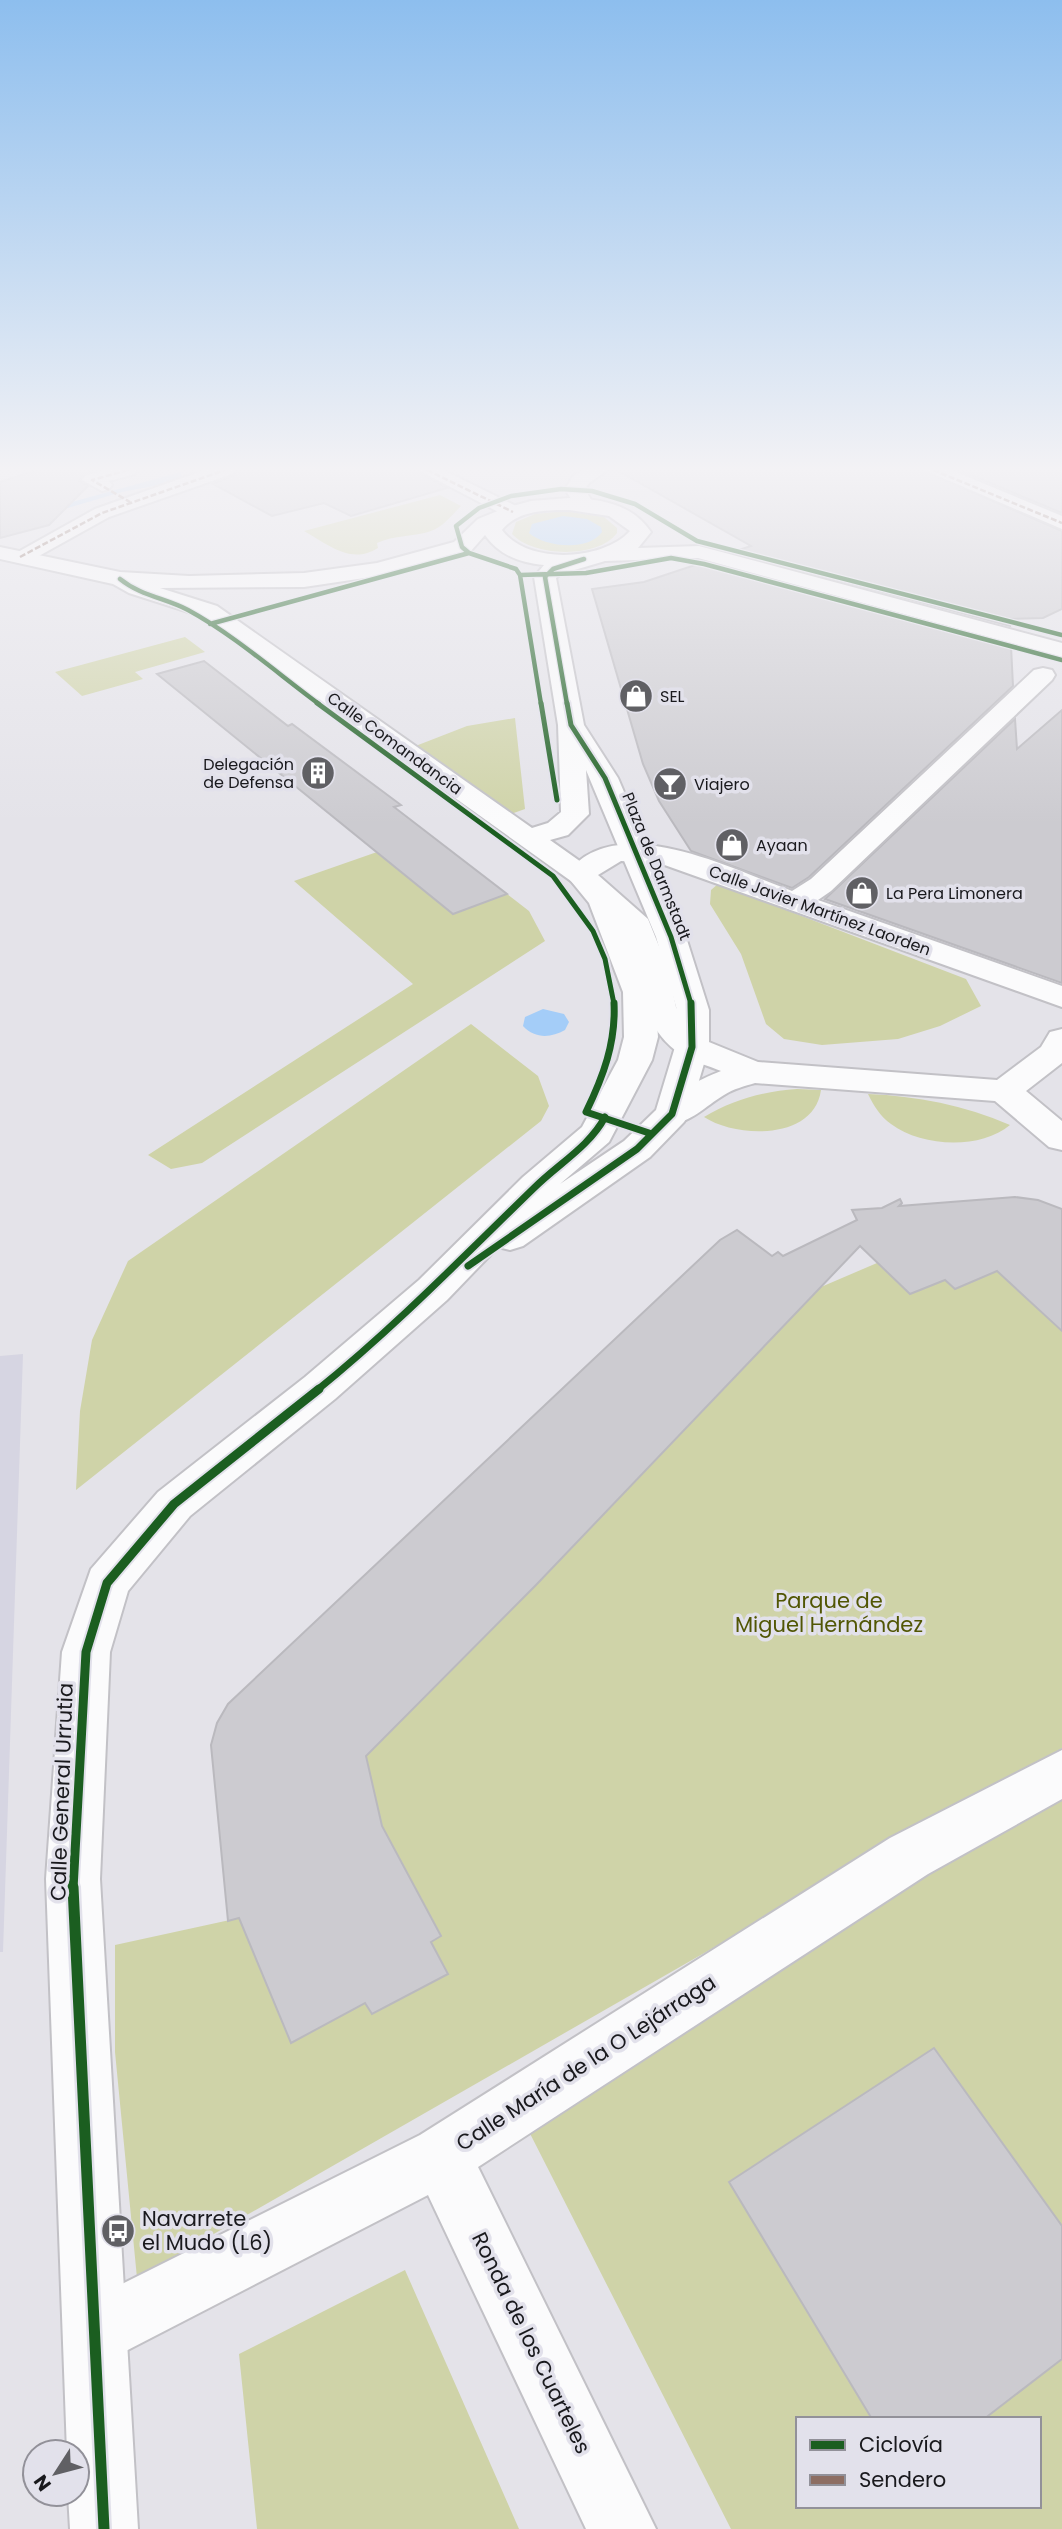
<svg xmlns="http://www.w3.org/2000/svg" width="1062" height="2529" viewBox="0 0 1062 2529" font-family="Poppins,sans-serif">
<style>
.built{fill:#d6d5e2}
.green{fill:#cfd3a8;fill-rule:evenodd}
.water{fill:#a4cdf8}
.building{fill:#cccbd0;stroke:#bab9be;stroke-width:2}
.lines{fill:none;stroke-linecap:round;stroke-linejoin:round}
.minor-casing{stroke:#c2c1c6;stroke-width:4}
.major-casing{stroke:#c2c1c6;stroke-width:4}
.minor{fill:#fbfbfc;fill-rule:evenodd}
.major{fill:#fbfbfc;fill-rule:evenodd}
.quiet{stroke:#8d6e63;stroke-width:2.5;stroke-dasharray:6 2.5;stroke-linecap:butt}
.cycleway-far4-casing{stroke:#e2e1eb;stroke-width:7}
.cycleway-far3-casing{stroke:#e2e1eb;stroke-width:9}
.cycleway-far2-casing{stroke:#e2e1eb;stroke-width:11}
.cycleway-far1-casing{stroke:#e2e1eb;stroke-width:13}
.cycleway-casing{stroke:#e2e1eb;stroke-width:16}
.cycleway-far4{stroke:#1b5e20;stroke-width:4.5}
.cycleway-far3{stroke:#1b5e20;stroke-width:5}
.cycleway-far2{stroke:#1b5e20;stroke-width:7}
.cycleway-far1{stroke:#1b5e20;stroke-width:9}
.cycleway{stroke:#1b5e20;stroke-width:11}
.labels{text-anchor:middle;stroke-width:7;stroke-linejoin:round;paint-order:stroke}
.far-poi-label{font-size:16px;fill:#19191d;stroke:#e2e1eb;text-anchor:start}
.far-street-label{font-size:16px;fill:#19191d;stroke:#e2e1eb}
.near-park-label{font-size:21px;fill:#515604;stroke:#e2e1eb}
.near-street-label{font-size:21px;fill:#19191d;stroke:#e2e1eb}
.near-poi-label{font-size:21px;fill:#19191d;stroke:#e2e1eb;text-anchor:start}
</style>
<rect width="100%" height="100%" fill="#e4e3e9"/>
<!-- built -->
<path class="built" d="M23 1354 3 1952H0V1356Z"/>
<!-- green -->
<path class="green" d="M440 495 461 506C452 515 443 527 431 531 414 537 394 535 377 543L378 548C351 565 329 545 304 531Z
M564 511 604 517 617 528V533C598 559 533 557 512 534L516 522 535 514Z
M185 637 205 652 135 672 143 679 82 696 55 672Z
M515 718 525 809 508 815 413 747 467 726Z
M377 852 453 914 507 894 529 911 545 941 202 1163 171 1169 148 1155 413 984 294 881Z
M718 884 966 979 981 1006 940 1026 898 1039 822 1045 784 1039 766 1024 741 954 710 904 711 890Z
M471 1024 538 1076 549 1106 541 1121 76 1490 80 1411 92 1340 128 1261Z
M797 1089 821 1090C814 1141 736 1138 704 1117 732 1100 764 1091 797 1089Z
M868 1094C917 1096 964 1105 1010 1125 980 1150 922 1147 891 1124 880 1116 874 1106 868 1094Z
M877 1263 910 1294 945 1280 997 1271 1062 1331V1748L137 2278 115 2052V1945L239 1918 365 2003 372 2014 448 1974 431 1942 441 1935 382 1826 366 1756 821 1287Z
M1062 1778V2529H731L516 2106ZM798 2419H1039V2506H798Z
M405 2270 519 2529H257L239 2354Z"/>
<!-- water -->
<path class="water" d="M181 472 182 478 174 482 122 492 54 512 50 508Z
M563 516 587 519 601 527 602 532C588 552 545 547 529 533L532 524Z
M543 1009 564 1014 569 1022 565 1030C551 1038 535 1039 523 1026L525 1017Z"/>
<!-- building -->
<path class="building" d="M37 470H95L83 474 79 481 88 486 49 525 0 538V482Z
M236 470H415L447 488 351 516 324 503 272 516 213 484 233 476Z
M617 470H922L1062 531V609L1043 618 1009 619 1010 626 733 552 751 546Z
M959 470H1062V513Z
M704 562 1011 646 1013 686 809 877 792 888 691 851 659 801 643 764 592 589 644 582Z
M204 661 288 726 292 724 401 805 394 807 507 894 453 914 157 674Z
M1062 710V983L825 899 1015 719 1017 749Z
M1015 1197 1038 1200 1062 1209V1331L997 1271 955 1289 945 1280 910 1294 860 1246 536 1585 366 1756 382 1826 441 1936 431 1942 448 1974 372 2014 365 2003 291 2043 239 1918 228 1921 211 1745 217 1723 228 1704 720 1240 737 1230 772 1256 778 1252 783 1256 857 1220 852 1210 882 1208 900 1199 902 1203 899 1206Z
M934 2048 1062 2226V2359L984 2419H872L729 2182Z"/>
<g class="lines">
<!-- minor casing -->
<g class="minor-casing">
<path id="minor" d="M105 470H137L135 474 109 481 112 485 109 489 102 491 82 480 85 476Z
M205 470H234L232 474 109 517 28 562 20 563 9 557 95 509Z
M418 470H443L520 508 523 512 520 516H506Z
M583 470H608L589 483 585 489 594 505 584 511 577 509 565 489 574 475Z
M924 470H951L1062 516V529Z
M1043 668 1052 670 1055 675 1052 680 831 891 818 900 1062 986V1007L659 863 621 861 598 875 648 919 667 966 676 1007 683 1019 704 1040 758 1062 997 1080 1041 1047 1050 1032 1062 1029V1063L1026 1091 1062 1121V1150L1049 1147 995 1101 755 1083C745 1086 733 1089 724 1095 702 1108 686 1129 660 1122L655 1114C668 1094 699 1080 721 1071 709 1066 693 1062 681 1054 634 1025 645 967 620 924 610 908 585 894 571 881L566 875C614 807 733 870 792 891L811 879 1034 670Z
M1062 1750V1799L928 1874 478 2167 656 2529H586L428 2195 120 2354 97 2363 74 2354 65 2331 74 2308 420 2135 890 1838Z"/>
</g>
<!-- major casing -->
<g class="major-casing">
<path id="major" d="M569 498C602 499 632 504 651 532L638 548 699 546 1062 643V657L698 558 605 561 561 574 556 578 584 725 618 778 686 937 709 1010V1047L689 1114 684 1122 650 1157 523 1246 510 1250 498 1247 447 1300 335 1399 190 1516 128 1591 110 1652 100 1879 138 2529H70L68 2494H77V2452H67L46 1879 62 1652 91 1569 158 1492 305 1377 419 1280 523 1177 582 1127 618 1060 624 1037 623 992 589 903 571 881 201 616 129 593 113 584 0 559V547L120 572 189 576 304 573 377 563 454 542 478 519 505 508 531 501ZM569 510 609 516 630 531C603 561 527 565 502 530 518 510 546 510 569 510ZM485 535C499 555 520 563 544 565L534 577 558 725 561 812 548 823 532 828 217 606 160 588 304 587 378 576 470 552ZM586 770 656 937 677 1010 675 1047 656 1110 624 1141 560 1184 609 1142 652 1060 658 1037 655 992 634 934 618 900 591 869 550 840 568 835 589 814Z"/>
</g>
<!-- minor -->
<use href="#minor" class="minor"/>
<!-- major -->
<use href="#major" class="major"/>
<!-- quiet -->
<path class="quiet" d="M128 470 92 480 130 502
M427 470 513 512
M933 470 1062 523
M20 557 102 513 225 470"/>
<!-- cycleway-far4 casing -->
<g class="cycleway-far4-casing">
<path id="cycleway-far4" d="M520 575 541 704
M120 579C141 596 165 598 188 610 234 635 277 673 319 704
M210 624 469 553
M1062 635 697 541 635 504 592 491 561 489 511 496 479 508 456 526 462 547 469 553 516 569 520 575 586 573 671 558 704 564 1062 660
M567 704 545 577 553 569 584 559"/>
</g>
<!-- cycleway-far3 casing -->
<g class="cycleway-far3-casing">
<path id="cycleway-far3" d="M317 703 553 876 593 931 605 959 614 1004
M541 703 557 800
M567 703 571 725 605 778 671 937 691 1004"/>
</g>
<!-- cycleway-far2 casing -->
<g class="cycleway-far2-casing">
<path id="cycleway-far2" d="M614 1003C616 1043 603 1077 586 1112L652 1134
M468 1266 637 1149 672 1114 692 1047 691 1003
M316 1391C394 1328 463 1257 534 1188 558 1164 589 1147 605 1117"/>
</g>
<!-- cycleway-far1 casing -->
<g class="cycleway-far1-casing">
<path id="cycleway-far1" d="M73 1889 86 1652 107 1583 174 1504 319 1389"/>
</g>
<!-- cycleway casing -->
<g class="cycleway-casing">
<path id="cycleway" d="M73 1887 104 2529"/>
</g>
<!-- cycleway-far4 -->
<use href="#cycleway-far4" class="cycleway-far4"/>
<!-- cycleway-far3 -->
<use href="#cycleway-far3" class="cycleway-far3"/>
<!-- cycleway-far2 -->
<use href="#cycleway-far2" class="cycleway-far2"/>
<!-- cycleway-far1 -->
<use href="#cycleway-far1" class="cycleway-far1"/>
<!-- cycleway -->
<use href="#cycleway" class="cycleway"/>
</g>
<!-- sky -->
<linearGradient id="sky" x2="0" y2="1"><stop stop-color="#8dbeee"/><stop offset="0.57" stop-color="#f3f2f5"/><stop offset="1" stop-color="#f3f2f5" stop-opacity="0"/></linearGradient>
<rect width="1062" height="824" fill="url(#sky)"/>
<!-- icons -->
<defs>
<g id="shop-disc" transform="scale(1.75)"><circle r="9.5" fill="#606064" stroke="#e2e1eb"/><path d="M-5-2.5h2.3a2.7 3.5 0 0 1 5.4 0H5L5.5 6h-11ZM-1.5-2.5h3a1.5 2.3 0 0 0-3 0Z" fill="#fff"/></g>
<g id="building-disc" transform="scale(1.75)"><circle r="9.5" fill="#606064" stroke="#e2e1eb"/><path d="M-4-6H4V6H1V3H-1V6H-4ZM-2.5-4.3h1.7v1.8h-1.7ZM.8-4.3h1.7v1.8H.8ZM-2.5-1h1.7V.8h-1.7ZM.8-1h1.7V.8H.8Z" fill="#fff"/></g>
<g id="bar-disc" transform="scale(1.75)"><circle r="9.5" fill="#606064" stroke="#e2e1eb"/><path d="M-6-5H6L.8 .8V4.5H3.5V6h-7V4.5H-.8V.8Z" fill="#fff"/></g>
<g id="bus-disc" transform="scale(1.75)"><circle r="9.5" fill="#606064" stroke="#e2e1eb"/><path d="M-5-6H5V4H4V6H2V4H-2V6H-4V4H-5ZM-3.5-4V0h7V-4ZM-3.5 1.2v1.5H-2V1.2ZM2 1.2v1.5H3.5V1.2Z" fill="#fff"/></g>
</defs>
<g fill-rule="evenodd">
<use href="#shop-disc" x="636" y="696"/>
<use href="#building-disc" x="318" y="773"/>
<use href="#bar-disc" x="670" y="784"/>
<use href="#shop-disc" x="732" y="845"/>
<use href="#shop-disc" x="862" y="893"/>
<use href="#bus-disc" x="118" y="2231"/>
</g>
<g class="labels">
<!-- far-poi labels -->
<g class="far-poi-label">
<text x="660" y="702">SEL</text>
<text x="294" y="770" text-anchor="end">Delegación<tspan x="294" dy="18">de Defensa</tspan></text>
<text x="694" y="790">Viajero</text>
<text x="756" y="851">Ayaan</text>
<text x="886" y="899">La Pera Limonera</text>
</g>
<!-- far-street labels -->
<g class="far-street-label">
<text transform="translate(395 743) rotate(36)" y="6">Calle Comandancia</text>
<text transform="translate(657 866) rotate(68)" y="6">Plaza de Darmstadt</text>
<text transform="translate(820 910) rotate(20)" y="6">Calle Javier Martínez Laorden</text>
</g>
<!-- near-park labels -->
<g class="near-park-label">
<text x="829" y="1608">Parque de<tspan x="829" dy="24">Miguel Hernández</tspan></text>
</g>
<!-- near-street labels -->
<g class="near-street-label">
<text transform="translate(62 1792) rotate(-88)" y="7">Calle General Urrutia</text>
<text transform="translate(586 2063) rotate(-33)" y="7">Calle María de la O Lejárraga</text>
<text transform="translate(531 2343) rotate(64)" y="7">Ronda de los Cuarteles</text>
</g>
<!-- near-poi labels -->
<g class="near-poi-label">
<text x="142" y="2226">Navarrete<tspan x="142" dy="24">el Mudo (L6)</tspan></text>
</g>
</g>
<!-- legend -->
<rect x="796" y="2417" width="245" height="91" fill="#e2e1eb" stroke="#929199" stroke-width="2"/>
<rect x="810" y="2440" width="35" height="10" fill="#1b5e20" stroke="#929199" stroke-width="2"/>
<text x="859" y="2452" font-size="21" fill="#19191d">Ciclovía</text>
<rect x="810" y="2475" width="35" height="10" fill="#8d6e63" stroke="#929199" stroke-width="2"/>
<text x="859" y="2487" font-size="21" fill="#19191d">Sendero</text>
<!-- north arrow -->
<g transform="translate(56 2473) rotate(234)"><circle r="33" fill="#e2e1eb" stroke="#929199" stroke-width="2"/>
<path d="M0-5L12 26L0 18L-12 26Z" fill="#606064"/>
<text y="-10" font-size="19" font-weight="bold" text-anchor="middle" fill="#19191d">N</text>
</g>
</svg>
